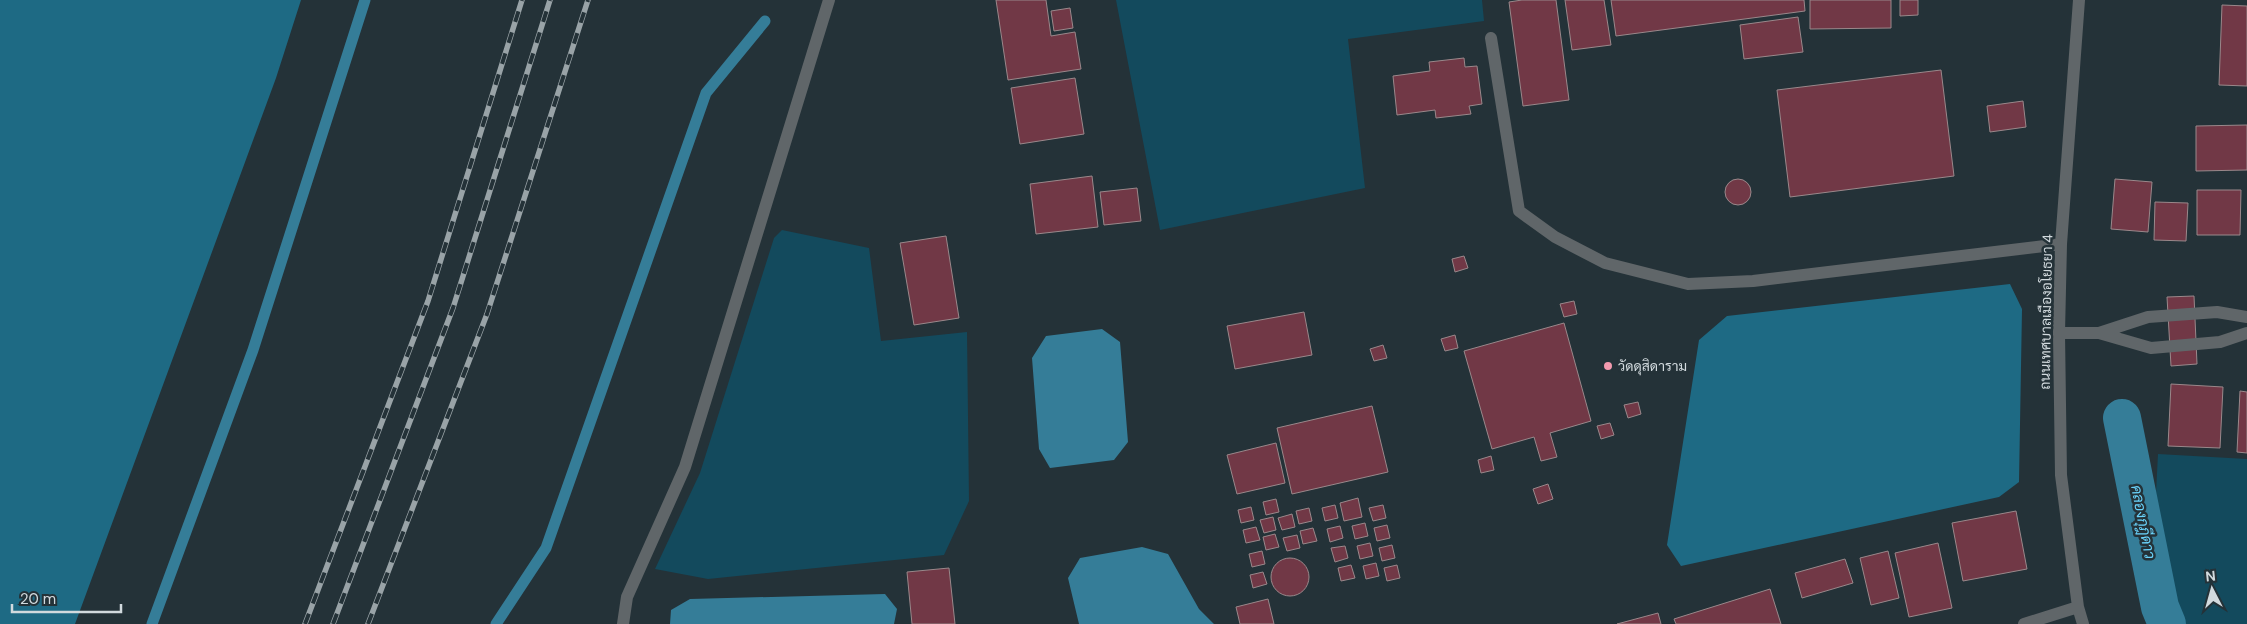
<svg xmlns="http://www.w3.org/2000/svg" width="2247" height="624" viewBox="0 0 2247 624" font-family="'DM Sans',Sarabun,sans-serif">
<style>
.green{fill:#134a5d}
.forest{fill:#1e6a84}
.water{fill:#357d98}
.lines{fill:none;stroke-linecap:round;stroke-linejoin:round}
.stream{stroke:#357d98;stroke-width:11}
.canal{stroke:#357d98;stroke-width:38}
.building{fill:#713846;stroke:#9a888b}
.minor{stroke:#606669;stroke-width:12}
.rail-casing{stroke:#99a3a7;stroke-width:5.5}
.rail{stroke:#243238;stroke-width:4;stroke-dasharray:11;stroke-linecap:butt}
.poi-dot{fill:#f29aae;stroke:#243238;stroke-width:2}
.labels{text-anchor:middle;stroke-width:5;stroke-linejoin:round;paint-order:stroke}
.street-label{font-size:14px;fill:#d2dade;stroke:#243238}
.poi-label{font-size:14px;fill:#d2dade;stroke:#243238;text-anchor:start}
.water-label{font-size:15px;font-style:italic;fill:#6ad3fb;stroke:#243238}
</style>
<rect width="100%" height="100%" fill="#243238"/>
<!-- green -->
<path class="green" d="M1116 0H1482L1484 21 1348 39 1365 188 1160 230Z
M782 230 869 248 881 341 967 332 969 501 944 555 708 579 655 569 700 473 774 238Z
M2158 454 2247 459V624H2185L2175 600 2156 493Z"/>
<!-- forest -->
<path class="forest" d="M0 0H301L276 78 75 624H0Z
M2010 284 2022 309 2019 482 1999 497 1681 566 1667 545 1699 340 1727 316Z"/>
<!-- water -->
<path class="water" d="M1102 329 1120 342 1128 442 1114 460 1050 468 1039 449 1032 358 1046 336Z
M1142 547 1168 554 1199 609 1214 624H1079L1068 578 1080 558Z
M885 594 897 609 894 624H670L671 610 690 599Z"/>
<g class="lines">
<!-- stream -->
<path class="stream" d="M152 624 253 350 365 0
M496 624 546 548 706 93 765 21"/>
<!-- canal -->
<path class="canal" d="M2122 418 2160 607 2167 624"/>
</g>
<!-- building -->
<path class="building" d="M996 0H1046L1051 36 1075 32 1081 69 1008 80Z
M1522 0H1556L1569 100 1523 106 1509 2Z
M1565 0H1604L1611 45 1572 50Z
M1611 0H1804L1805 11 1616 36Z
M1810 0H1891V28L1810 29Z
M1900 0H1918V15L1900 16Z
M2222 5 2247 6V86L2219 85Z
M1070 8 1073 28 1054 31 1051 11Z
M1798 17 1803 52 1744 59 1740 25Z
M1464 58 1465 67 1477 66 1482 104 1469 106 1471 114 1436 118 1435 110 1397 115 1393 76 1430 71 1429 62Z
M1941 70 1954 176 1790 197 1777 90Z
M1075 78 1084 134 1020 144 1011 88Z
M2023 101 2026 127 1990 132 1987 106Z
M2247 125V170L2196 171V126Z
M1092 176 1098 227 1036 234 1030 184Z
M1725 192a13 13 0 1 1 26 0a13 13 0 1 1-26 0Z
M2115 179 2152 182 2148 232 2111 229Z
M1137 188 1141 221 1104 225 1100 192Z
M2197 190H2241L2240 235H2197Z
M2155 202 2188 203 2186 241 2154 240Z
M946 236 959 318 914 325 900 243Z
M1464 256 1468 268 1455 272 1452 259Z
M2194 296 2197 364 2171 366 2167 297Z
M1574 301 1577 314 1564 317 1560 304Z
M1304 312 1312 355 1235 369 1227 326Z
M1564 323 1591 421 1550 433 1557 457 1541 461 1534 437 1492 449 1464 351Z
M1455 335 1458 348 1445 351 1441 339Z
M1383 345 1387 358 1374 361 1370 349Z
M2171 384 2223 387 2220 448 2168 446Z
M2240 391 2247 392V453L2237 452Z
M1638 402 1641 414 1628 418 1624 405Z
M1372 406 1388 472 1292 494 1277 428Z
M1610 423 1614 435 1601 439 1597 426Z
M1276 443 1285 483 1237 494 1227 455Z
M1491 456 1494 470 1481 473 1478 460Z
M1548 484 1553 499 1538 504 1533 489Z
M1358 498 1362 517 1344 521 1340 503Z
M1276 499 1279 512 1266 515 1263 502Z
M1335 505 1338 518 1325 521 1322 508Z
M1383 505 1386 518 1373 521 1369 508Z
M1251 507 1254 520 1241 523 1238 510Z
M1309 508 1312 521 1299 524 1296 511Z
M2016 511 2027 569 1963 581 1952 523Z
M1292 514 1295 527 1282 530 1278 518Z
M1273 517 1276 530 1264 533 1260 520Z
M1365 523 1368 536 1355 539 1352 526Z
M1387 525 1390 538 1377 541 1374 528Z
M1340 526 1343 538 1330 542 1327 529Z
M1256 527 1260 540 1246 543 1243 530Z
M1313 528 1317 541 1303 544 1300 531Z
M1275 534 1279 547 1266 550 1263 537Z
M1297 535 1300 548 1287 551 1283 538Z
M1370 543 1373 556 1360 559 1357 546Z
M1938 543 1952 608 1909 617 1895 553Z
M1392 545 1395 558 1382 561 1379 548Z
M1345 546 1348 558 1335 562 1331 548Z
M1262 551 1265 564 1252 567 1249 554Z
M1888 551 1899 598 1871 605 1860 558Z
M1271 577a19 19 0 1 1 38 0a19 19 0 1 1-38 0Z
M1845 559 1853 583 1802 598 1795 573Z
M1376 563 1379 576 1366 579 1363 566Z
M1351 565 1355 578 1341 581 1338 568Z
M1397 565 1400 578 1387 581 1384 568Z
M949 568 955 624H912L907 572Z
M1263 572 1267 584 1253 588 1250 575Z
M1770 589 1781 624H1676L1674 619Z
M1268 599 1274 624H1240L1236 607Z
M1658 613 1661 624H1617Z"/>
<g class="lines">
<!-- minor -->
<path class="minor" d="M2079 0 2061 244 2059 333 2061 475 2078 607 2083 624
M1491 38 1519 211 1555 237 1605 263 1688 284 1753 281 2061 244
M2059 333H2099L2151 348 2220 342 2247 333
M2099 333 2148 317 2217 312 2247 317
M623 624 627 597 685 467 829 0
M2024 624 2078 607"/>
<!-- rail casing -->
<g class="rail-casing">
<path id="rail" d="M305 624 428 301 522 0
M333 624 453 308 550 0
M368 624 487 314 588 0"/>
</g>
<!-- rail -->
<use href="#rail" class="rail"/>
</g>
<!-- markers -->
<circle class="poi-dot" cx="1608" cy="366" r="5"/>
<g class="labels">
<!-- street labels -->
<g class="street-label">
<text transform="translate(2046 312) rotate(-89)" y="5">ถนนเทศบาลเมืองอโยธยา 4</text>
</g>
<!-- poi labels -->
<g class="poi-label">
<text x="1618" y="371">วัดดุสิดาราม</text>
</g>
<!-- water labels -->
<g class="water-label">
<text transform="translate(2143 522) rotate(79)" y="5">คลองกุฎีดาว</text>
</g>
</g>
<!-- north arrow -->
<g transform="translate(2212 589) rotate(354)" stroke="#243238" stroke-width="4" paint-order="stroke">
<path d="M0-4L9 19L0 12L-9 19Z" fill="#d2dade"/>
<text y="-8" font-size="14" font-weight="bold" text-anchor="middle" fill="#d2dade">N</text>
</g>
<!-- scale -->
<path d="M12 604v8h109v-8" fill="none" stroke="#d2dade" stroke-width="2.5"/>
<text x="20" y="604" font-size="15" fill="#d2dade" stroke="#243238" stroke-width="4" paint-order="stroke">20 m</text>
</svg>
